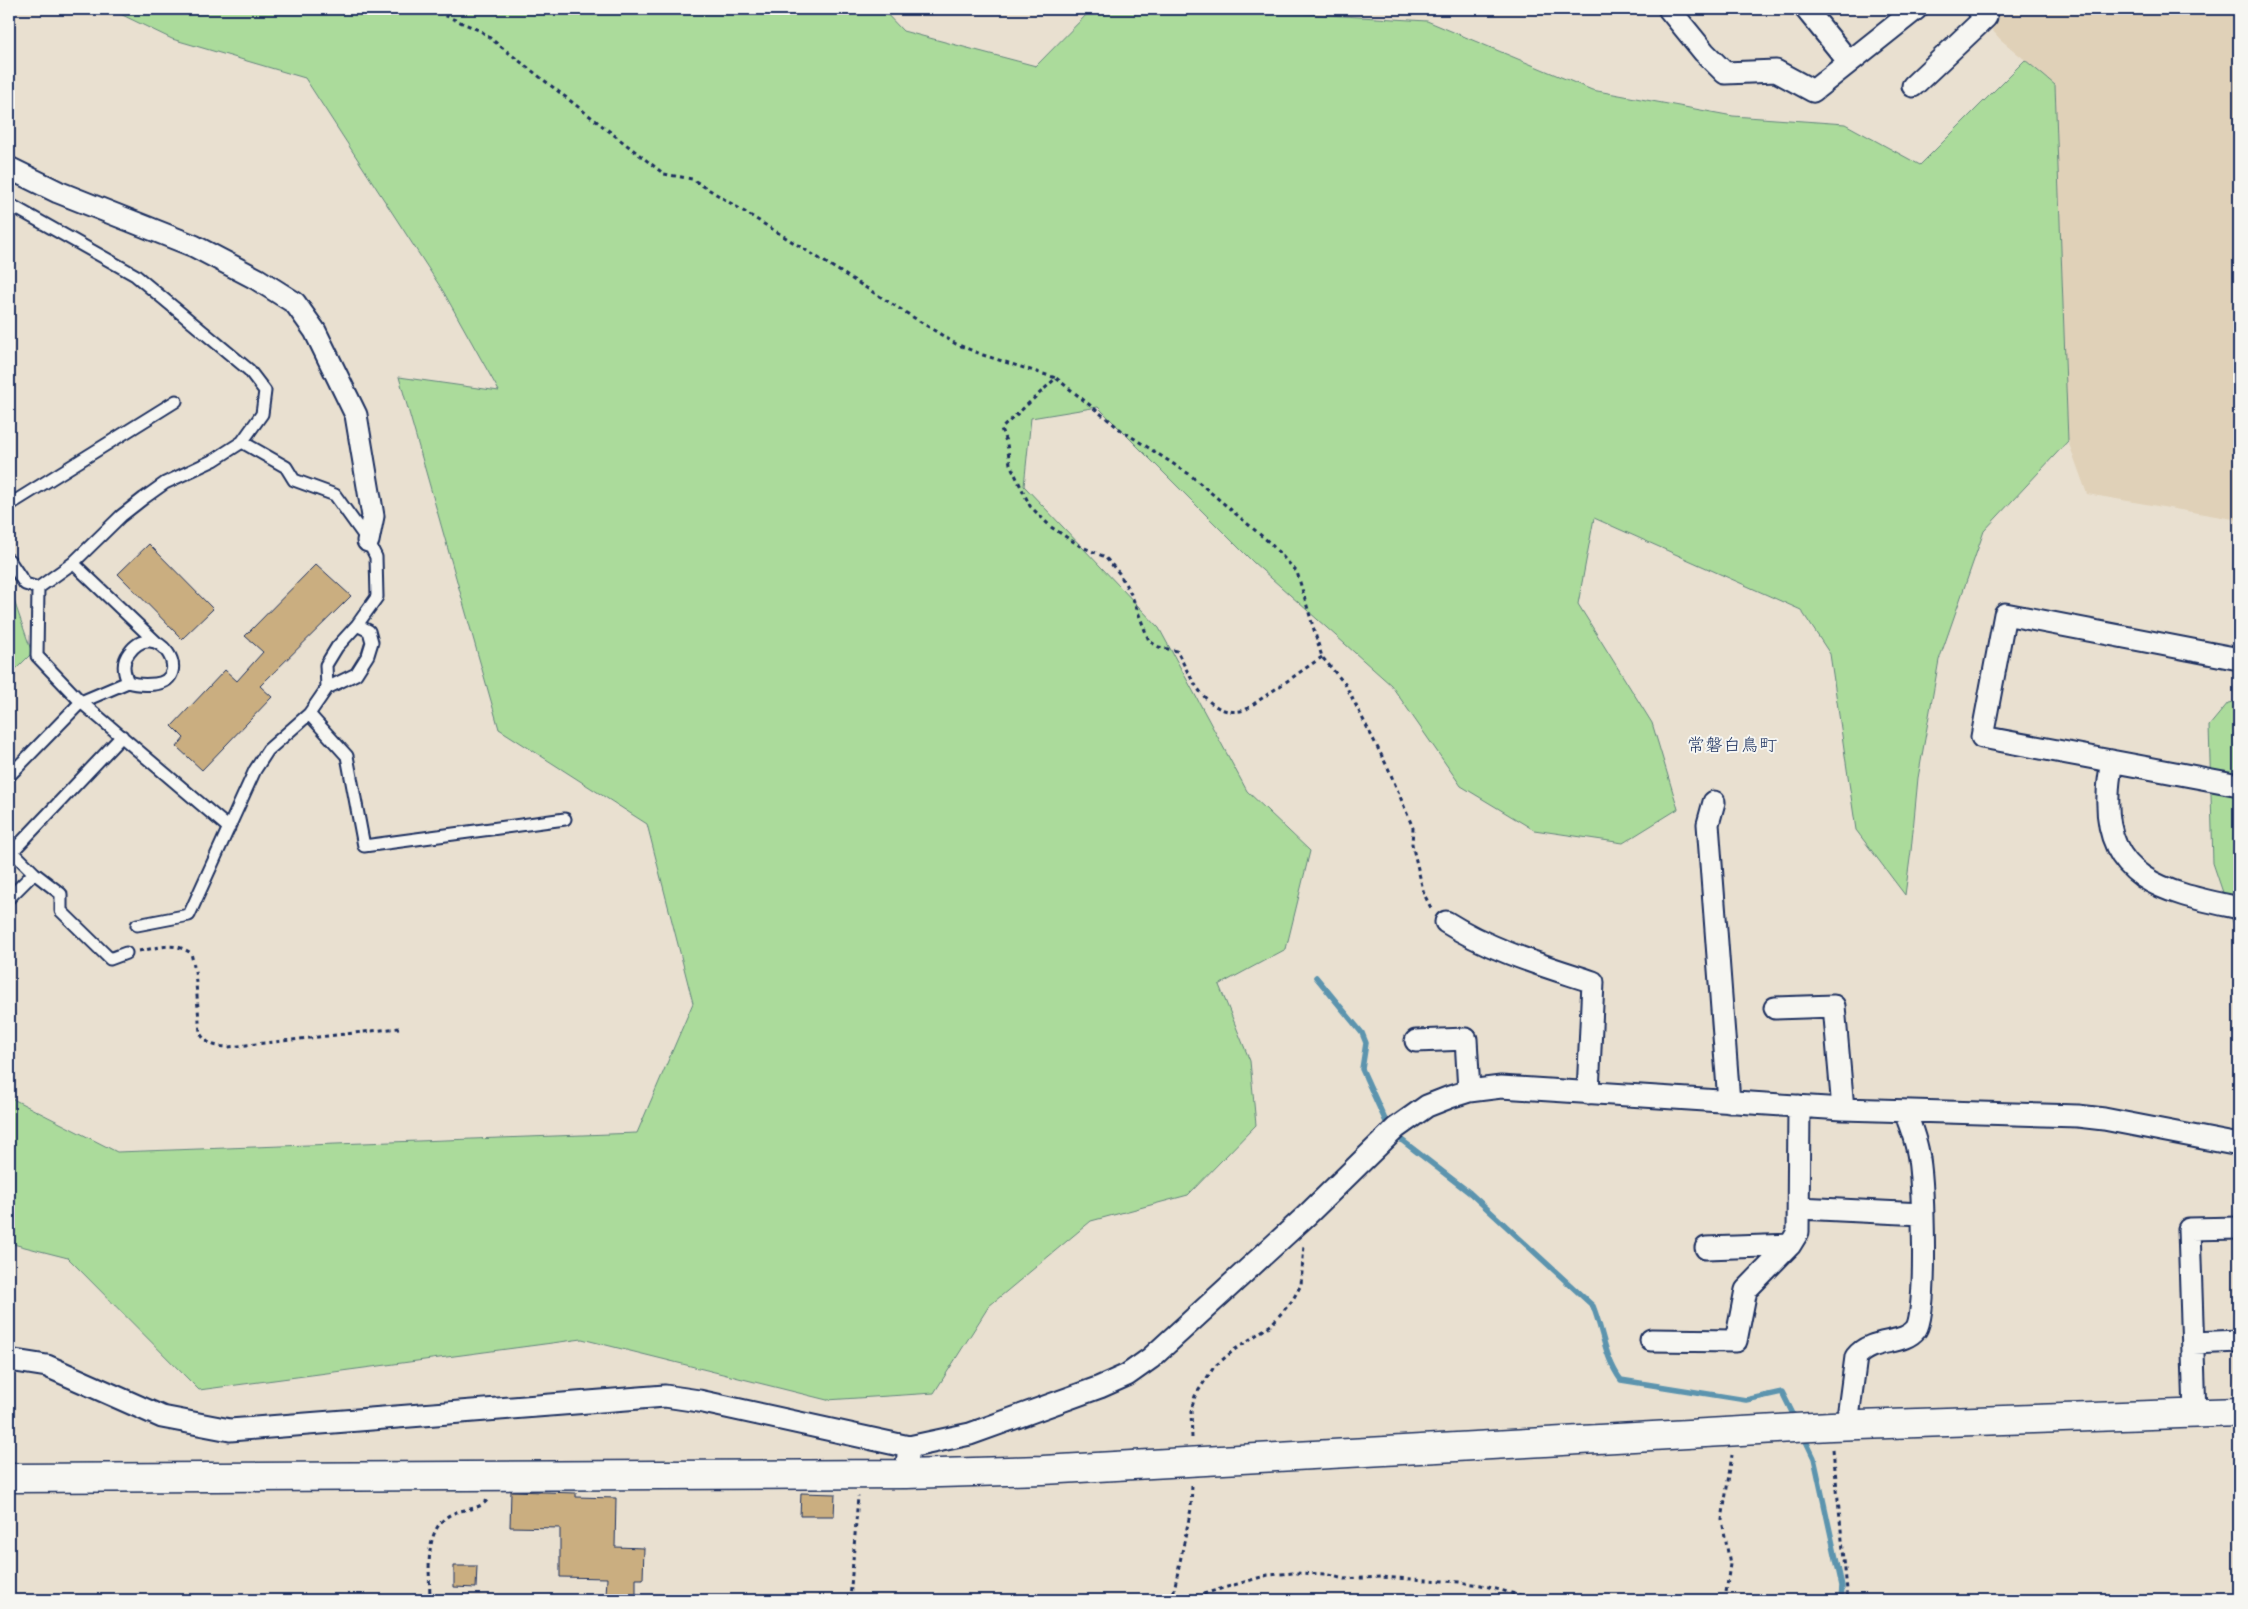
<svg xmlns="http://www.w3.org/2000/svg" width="2248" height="1609" viewBox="0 0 2248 1609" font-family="Pangolin,'Klee One',sans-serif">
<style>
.built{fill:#e0d1b8}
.green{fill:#abdb9b;stroke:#63857c}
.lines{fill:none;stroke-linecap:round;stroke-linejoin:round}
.stream{stroke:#5c94ae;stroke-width:5.5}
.building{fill:#caae80;stroke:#1b2f5e}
.service-casing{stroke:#1b2f5e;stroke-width:15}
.minor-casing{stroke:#1b2f5e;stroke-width:25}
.tertiary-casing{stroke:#1b2f5e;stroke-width:31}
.path{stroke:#1b2f5e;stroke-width:3;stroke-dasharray:4 4;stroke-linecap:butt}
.service{stroke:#f6f6f2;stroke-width:11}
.minor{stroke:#f6f6f2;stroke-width:21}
.tertiary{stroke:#f6f6f2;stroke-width:28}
.labels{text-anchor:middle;stroke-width:4;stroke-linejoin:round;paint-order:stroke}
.quarter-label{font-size:18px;fill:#1b2f5e;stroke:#f6f6f2}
</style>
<rect width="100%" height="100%" fill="#e9e0d0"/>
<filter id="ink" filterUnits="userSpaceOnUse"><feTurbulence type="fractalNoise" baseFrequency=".02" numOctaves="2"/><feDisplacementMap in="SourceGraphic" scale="10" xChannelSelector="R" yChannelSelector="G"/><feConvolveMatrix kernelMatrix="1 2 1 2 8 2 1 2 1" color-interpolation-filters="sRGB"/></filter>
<g filter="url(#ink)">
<!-- built -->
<path class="built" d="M1974 9H2239V520L2087 494 2068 441 2055 85 2000 39Z"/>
<!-- green -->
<path class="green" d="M110 9H882L903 31 1036 66 1092 9H1226L1427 21 1592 90 1733 116 1845 124 1920 165 2025 60 2055 85 2068 441 1984 531 1939 660 1918 778 1911 851 1905 895 1856 830 1830 654 1801 610 1594 518 1578 604 1652 723 1678 809 1623 843 1534 830 1461 786 1391 685 1253 562 1098 407 1031 418 1024 486 1159 628 1247 791 1310 851 1286 949 1219 985 1250 1061 1256 1125 1188 1195 1091 1221 989 1306 934 1393 827 1400 582 1339 199 1390 68 1258 9 1243V1097L117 1152 637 1133 693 1003 647 824 499 729 399 377 499 391 443 291 305 78 172 39Z
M9 586 32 653 9 676Z
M2239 701V932L2236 931 2213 863 2209 726 2228 703Z"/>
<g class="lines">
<!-- stream -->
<path class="stream" d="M1316 977 1362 1033 1366 1043 1362 1069 1387 1124 1399 1138 1470 1193 1593 1306C1603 1331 1605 1359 1621 1380L1746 1400 1782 1392 1796 1420
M1803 1435 1814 1458 1842 1586 1841 1600"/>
</g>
<!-- building -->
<path class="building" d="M149 544 213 609 182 639 118 574Z
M316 564 351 596 260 686 272 697 202 770 177 747 184 738 172 726 225 670 237 681 263 652 245 636Z
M511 1491 576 1493V1497L616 1498 615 1547 644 1548 643 1579H636V1597L606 1596 607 1578 560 1577V1528L510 1527Z
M801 1493 835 1494 834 1516H800Z
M454 1566H477L476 1588 454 1587Z"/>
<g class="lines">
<!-- service casing -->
<g class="service-casing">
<path id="service" d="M9 204 135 275 249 370 265 391 262 414 242 442 214 460 165 483 144 498 121 516 73 563 38 588
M242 442 286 467 294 480 335 495 368 541 376 557 377 597 357 625
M9 505 176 401
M9 560 25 584 38 588
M73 563 157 643
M38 588 37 656 81 702 229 828
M309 714 347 756 364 846 565 819
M9 776 81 702 128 682C137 685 145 685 155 684 196 679 156 615 129 653 122 662 123 671 128 682
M9 848 34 873 61 894V911L110 959 126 953
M13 851 122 736
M9 898 34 873
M137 925 189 915 255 770 268 750 309 714 327 688 326 665 337 647 357 625 369 631 372 642 368 655 356 674 327 688"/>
</g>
<!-- minor casing -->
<g class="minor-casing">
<path id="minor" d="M1669 9 1704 52 1725 73 1776 71 1813 91 1916 9
M1806 9 1849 62
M1913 86 1986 17 1978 9
M9 168 58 192 194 246 257 279 295 303 315 331 356 415 373 516 368 541
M2239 659 2005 614 1982 737 2239 785
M2112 761C2110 772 2108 784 2108 795 2104 883 2171 893 2239 908
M1714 802 1708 824 1729 1102
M1446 922C1492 951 1542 965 1593 982L1588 1093
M1775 1008 1834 1006 1843 1109
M1416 1041 1466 1039 1469 1091
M1799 1208 1922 1214
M1706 1248 1790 1245
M1651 1340 1736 1341 1746 1290 1790 1245 1798 1232 1799 1106
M2193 1343 2239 1341
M9 1360 47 1366 162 1417 230 1430 665 1396 699 1401 909 1447
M2195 1414 2189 1229 2239 1228
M1847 1425 1856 1357C1872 1337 1903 1346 1916 1329 1928 1311 1923 1185 1919 1159 1917 1143 1911 1127 1905 1112
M906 1474 909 1447 970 1434 1100 1387 1127 1375 1151 1358 1307 1215 1396 1128 1427 1106 1450 1097 1469 1091 1501 1087 1843 1109 2078 1116 2104 1119 2239 1145"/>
</g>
<!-- tertiary casing -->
<g class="tertiary-casing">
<path id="tertiary" d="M9 1478 906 1474 1043 1470 1831 1426 2239 1412"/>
</g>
<!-- path -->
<path class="path" d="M430 9 481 31 664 174 692 179 956 344 983 355 1056 378
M1322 657 1245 710C1208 720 1191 678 1177 651L1159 647 1149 641 1132 596 1119 573 1105 557 1080 546 1051 527 1030 506 1010 464 1007 444 1001 429 1056 378 1121 430 1189 474 1270 543 1297 572 1322 657 1345 684 1389 770 1413 828 1412 844 1424 894 1432 910
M139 951C159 948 173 941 191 953L195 971 200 1033C206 1044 216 1047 229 1047L399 1028
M1192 1438 1191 1411 1195 1396 1214 1367 1234 1350 1271 1325 1292 1301 1301 1285 1304 1245
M1833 1449 1848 1600
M430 1600C430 1570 421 1521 460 1511 469 1509 482 1508 488 1499
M850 1600 858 1496
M1172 1600 1191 1509 1192 1485
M1172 1600 1186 1599 1268 1575 1294 1573 1325 1574 1344 1579 1380 1577 1459 1582 1481 1585 1523 1596 1590 1600
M1725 1600 1730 1564 1722 1520 1732 1455"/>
<!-- service -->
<use href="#service" class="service"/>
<!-- minor -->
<use href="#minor" class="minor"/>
<!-- tertiary -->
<use href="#tertiary" class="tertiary"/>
</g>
</g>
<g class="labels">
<!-- quarter labels -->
<g class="quarter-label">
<text x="1732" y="751">常磐白鳥町</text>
</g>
</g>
<!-- margin -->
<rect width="2248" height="1609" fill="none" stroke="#f6f6f2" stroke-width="30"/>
<rect x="15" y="15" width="2218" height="1579" fill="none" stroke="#1b2f5e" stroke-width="2" filter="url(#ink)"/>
</svg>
